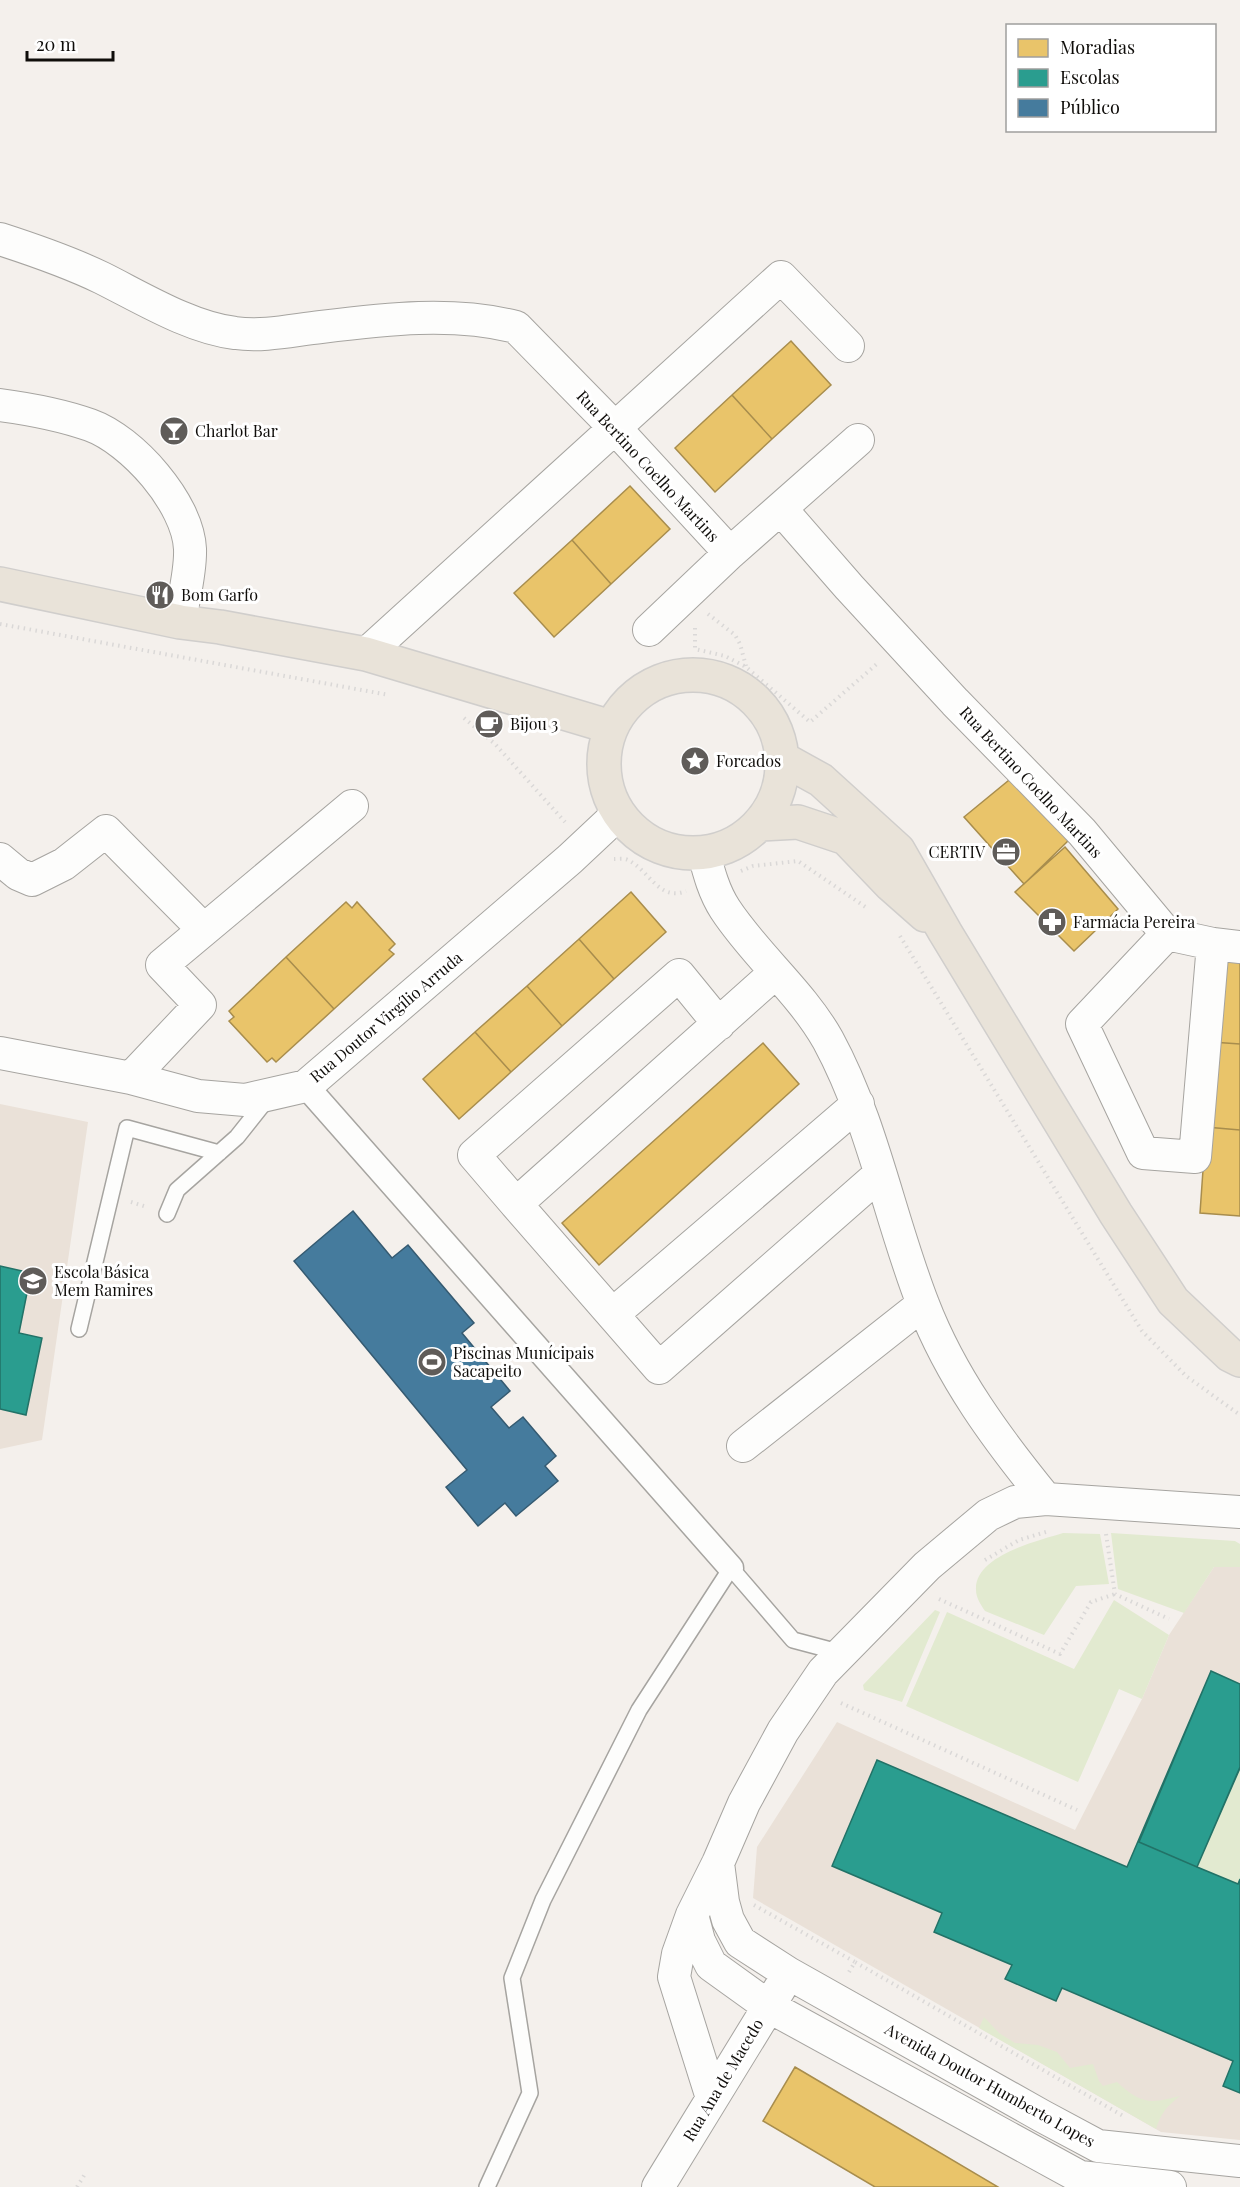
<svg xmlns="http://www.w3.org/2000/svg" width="1240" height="2187" viewBox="0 0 1240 2187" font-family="'Playfair Display',serif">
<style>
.built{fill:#eae1d8}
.green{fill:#e2ead0}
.homes{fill:#e9c46a;stroke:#a88d4d;stroke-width:1.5}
.schools{fill:#2a9d8f;stroke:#227267;stroke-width:1.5}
.public{fill:#457b9d;stroke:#355a71;stroke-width:1.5}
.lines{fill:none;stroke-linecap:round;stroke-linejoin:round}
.service-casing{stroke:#a6a4a0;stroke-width:18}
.pedestrian-casing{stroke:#a6a4a0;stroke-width:27}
.minor-casing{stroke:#a6a4a0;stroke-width:34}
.primary-casing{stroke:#d0cecc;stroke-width:36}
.path{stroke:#dad8d7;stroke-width:4;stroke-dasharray:1.5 4.5;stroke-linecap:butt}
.service{stroke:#fdfdfc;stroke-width:15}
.pedestrian{stroke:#fdfdfc;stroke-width:24}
.minor{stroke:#fdfdfc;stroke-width:32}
.primary{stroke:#e9e3d9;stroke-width:33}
.labels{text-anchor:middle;stroke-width:6;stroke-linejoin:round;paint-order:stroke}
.poi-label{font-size:16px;fill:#0f0d0a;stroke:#fff;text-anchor:start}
.street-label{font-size:16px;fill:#0f0d0a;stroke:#fff}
</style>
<rect width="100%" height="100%" fill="#f4f0ec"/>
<!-- built -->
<path class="built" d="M0 1104 88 1122 42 1440 0 1449Z
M1214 1567H1240V2140L1161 2132 753 1898 757 1847 837 1722 1075 1830 1142 1699 1169 1635Z"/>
<!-- green -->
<path class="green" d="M1063 1533 1100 1534 1109 1584 1076 1586 1044 1635 985 1611C981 1605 976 1598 976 1590 974 1556 1037 1541 1063 1533Z
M1111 1533 1235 1541 1240 1544V1567H1214L1184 1613 1118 1589Z
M1114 1600 1169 1635 1142 1699 1119 1689 1078 1782 906 1706 947 1612 1074 1669Z
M935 1610 940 1612 902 1702 864 1690 863 1685Z
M1240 1767V1879L1238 1884 1197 1867Z
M984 2017 999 2033 1015 2043 1038 2045 1057 2052 1070 2068 1093 2064 1099 2081 1103 2086 1117 2082C1141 2104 1149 2104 1180 2096 1167 2106 1161 2113 1156 2129L979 2028Z"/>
<!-- homes -->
<path class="homes" d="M791 341 831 385 772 439 732 395Z
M732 395 772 439 715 492 675 448Z
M630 486 670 529 611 584 572 540Z
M572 540 611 584 554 637 514 593Z
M1014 776 1071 838 1024 884 964 817Z
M1065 847 1118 909 1074 951 1015 892Z
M631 892 666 932 614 979 579 939Z
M346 902 352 908 357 902 395 944 389 950 394 954 334 1009 286 957Z
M579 939 614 979 562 1026 527 986Z
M1218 956 1240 957V1044L1212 1042Z
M286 957 334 1009 276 1062 272 1058 267 1062 229 1021 234 1017 229 1011Z
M527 986 562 1026 511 1072 475 1032Z
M475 1032 511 1072 459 1119 423 1079Z
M1212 1042 1240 1044V1130L1206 1127Z
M763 1043 799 1084 599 1265 562 1223Z
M1206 1127 1240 1130V1216L1200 1213Z
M795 2067 998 2187H875L763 2121Z"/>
<!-- schools -->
<path class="schools" d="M0 1266 31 1273 19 1333 42 1338 26 1415 0 1409Z
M1211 1671 1240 1684V1767L1197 1867 1238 1884 1240 1879V2093L1223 2086 1233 2061 1062 1988 1056 2001 1005 1979 1012 1965 934 1932 942 1913 832 1866 877 1760 1127 1867Z
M1211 1671 1240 1684V1768L1197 1867 1139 1842Z"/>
<!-- public -->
<path class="public" d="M353 1211 392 1258 408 1245 474 1323 462 1333 510 1391 491 1407 509 1428 523 1417 556 1456 545 1466 558 1481 516 1516 505 1503 478 1526 446 1487 467 1470 294 1261Z"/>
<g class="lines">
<!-- service casing -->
<g class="service-casing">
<path id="service" d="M167 1214 177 1190 237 1137 268 1098
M79 1329 127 1128 219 1153
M487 2187 530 2093 512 1978 543 1900 639 1710 731 1568 793 1640 842 1653"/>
</g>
<!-- pedestrian casing -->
<g class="pedestrian-casing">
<path id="pedestrian" d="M306 1086 731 1568"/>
</g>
<!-- minor casing -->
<g class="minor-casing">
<path id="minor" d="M0 239C34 250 69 262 102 278 142 298 191 328 235 333 264 337 293 330 321 327 385 319 453 311 516 327L615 428 730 553 858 440
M0 405C30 409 62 415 90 425 132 440 188 503 190 549 191 572 183 599 180 622
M781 509 849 587 955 702 1082 832 1167 934 1213 944 1240 947
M649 630 730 553
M366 654 781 277 848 346
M704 854C709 873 714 892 725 909 755 955 801 992 828 1040 873 1123 889 1217 923 1304 951 1377 997 1439 1046 1499
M0 859 18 874 32 880 64 864 106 831 204 930
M1167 934 1082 1024 1143 1153 1195 1157 1213 944
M775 973 516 1204 659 1368 880 1174
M0 1053 131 1078 198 1096 245 1100 306 1086 570 859 618 814
M131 1078 200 1005 162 965 352 806
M516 1204 474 1155 679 975 719 1024
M613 1314 858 1104
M743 1446 923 1304
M718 1863 723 1902 728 1920 740 1942 788 1973 1042 2116 1098 2146 1240 2161
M692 1915 699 1941 711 1965 768 2006 1080 2177 1170 2187
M712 2098 674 1977 678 1954 692 1915 718 1863 744 1803 783 1731 823 1672 927 1566 988 1515 1015 1502 1046 1499 1240 1512
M658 2187 780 1988"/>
</g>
<!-- primary casing -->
<g class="primary-casing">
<path id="primary" d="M0 584 180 622 220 627 366 654 611 727
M604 764a89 89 0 1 1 178 0a89 89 0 1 1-178 0Z
M783 759 821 780 898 850 945 932 1116 1214 1173 1301 1230 1355 1240 1360
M761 824 798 822 846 838 891 885 925 915"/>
</g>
<!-- path -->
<path class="path" d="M708 614 735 635 740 644 746 666
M0 624 389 695
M695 628V649L725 656 746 667 810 722 878 663
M464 718 495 744 565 822
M614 859C618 859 624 858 628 860 649 870 659 902 686 891
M741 871 753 866 798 861 867 908
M900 936 1142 1331 1186 1376 1240 1415
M131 1202 147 1207
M1106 1534 1115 1594 1169 1619
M985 1560 1019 1540 1046 1532
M939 1599 1060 1654 1091 1602 1115 1594
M841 1703 1077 1810
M754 1905 855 1962
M849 1972 855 1962 1125 2117
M77 2187 85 2174"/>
<!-- service -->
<use href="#service" class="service"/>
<!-- pedestrian -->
<use href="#pedestrian" class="pedestrian"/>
<!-- minor -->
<use href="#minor" class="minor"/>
<!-- primary -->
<use href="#primary" class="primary"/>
</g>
<!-- icons -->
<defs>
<g id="bar-disc" transform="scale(1.5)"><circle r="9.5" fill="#5f5c59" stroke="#fff"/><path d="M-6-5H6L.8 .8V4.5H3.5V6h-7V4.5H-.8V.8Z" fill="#fff"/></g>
<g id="restaurant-disc" transform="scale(1.5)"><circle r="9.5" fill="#5f5c59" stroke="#fff"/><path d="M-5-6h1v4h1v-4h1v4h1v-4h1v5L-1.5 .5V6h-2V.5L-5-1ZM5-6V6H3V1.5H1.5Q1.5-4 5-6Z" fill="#fff"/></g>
<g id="cafe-disc" transform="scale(1.5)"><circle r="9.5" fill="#5f5c59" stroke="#fff"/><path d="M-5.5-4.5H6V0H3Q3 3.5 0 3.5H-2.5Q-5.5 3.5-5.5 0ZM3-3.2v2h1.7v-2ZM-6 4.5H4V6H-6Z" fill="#fff"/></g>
<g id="sight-disc" transform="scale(1.5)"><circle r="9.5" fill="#5f5c59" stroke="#fff"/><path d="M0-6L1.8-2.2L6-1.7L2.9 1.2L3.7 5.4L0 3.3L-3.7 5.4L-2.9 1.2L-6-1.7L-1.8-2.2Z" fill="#fff"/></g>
<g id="office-disc" transform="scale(1.5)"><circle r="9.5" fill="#5f5c59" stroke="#fff"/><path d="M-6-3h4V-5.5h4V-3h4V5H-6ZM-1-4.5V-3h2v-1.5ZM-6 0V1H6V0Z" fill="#fff"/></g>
<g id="pharmacy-disc" transform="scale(1.5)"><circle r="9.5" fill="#5f5c59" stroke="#fff"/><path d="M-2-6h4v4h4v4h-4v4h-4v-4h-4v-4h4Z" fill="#fff"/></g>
<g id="school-disc" transform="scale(1.5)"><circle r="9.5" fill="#5f5c59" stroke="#fff"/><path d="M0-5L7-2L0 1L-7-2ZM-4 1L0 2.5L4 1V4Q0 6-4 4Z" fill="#fff"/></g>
<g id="stadium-disc" transform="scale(1.5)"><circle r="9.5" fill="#5f5c59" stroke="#fff"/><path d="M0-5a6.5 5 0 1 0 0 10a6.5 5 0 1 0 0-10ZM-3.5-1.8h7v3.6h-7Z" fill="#fff"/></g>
</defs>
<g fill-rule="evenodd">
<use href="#bar-disc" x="174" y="431"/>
<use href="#restaurant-disc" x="160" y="595"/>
<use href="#cafe-disc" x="489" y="724"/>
<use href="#sight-disc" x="695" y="761"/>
<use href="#office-disc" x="1006" y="852"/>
<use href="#pharmacy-disc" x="1052" y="922"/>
<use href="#school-disc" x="33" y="1281"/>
<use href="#stadium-disc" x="432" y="1362"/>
</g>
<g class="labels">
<!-- poi labels -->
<g class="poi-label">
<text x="195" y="437">Charlot Bar</text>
<text x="181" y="601">Bom Garfo</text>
<text x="510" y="730">Bijou 3</text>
<text x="716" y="767">Forcados</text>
<text x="985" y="858" text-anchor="end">CERTIV</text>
<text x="1073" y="928">Farmácia Pereira</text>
<text x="54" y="1278">Escola Básica<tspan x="54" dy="18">Mem Ramires</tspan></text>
<text x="453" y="1359">Piscinas Munícipais<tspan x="453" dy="18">Sacapeito</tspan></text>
</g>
<!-- street labels -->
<g class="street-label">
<text transform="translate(648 466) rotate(47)" y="6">Rua Bertino Coelho Martins</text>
<text transform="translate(1031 782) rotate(47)" y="6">Rua Bertino Coelho Martins</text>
<text transform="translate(386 1017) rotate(-40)" y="6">Rua Doutor Virgílio Arruda</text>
<text transform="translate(723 2080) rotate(-59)" y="6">Rua Ana de Macedo</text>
<text transform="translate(990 2085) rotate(29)" y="6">Avenida Doutor Humberto Lopes</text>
</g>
</g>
<!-- legend -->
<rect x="1006" y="24" width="210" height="108" fill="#ffffff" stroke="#9f9e9d" stroke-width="1.5"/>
<rect x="1018" y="39" width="30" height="18" fill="#e9c46a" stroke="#9f9e9d" stroke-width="1.5"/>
<text x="1060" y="54" font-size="18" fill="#0f0d0a">Moradias</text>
<rect x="1018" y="69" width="30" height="18" fill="#2a9d8f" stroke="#9f9e9d" stroke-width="1.5"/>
<text x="1060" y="84" font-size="18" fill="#0f0d0a">Escolas</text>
<rect x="1018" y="99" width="30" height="18" fill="#457b9d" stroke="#9f9e9d" stroke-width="1.5"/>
<text x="1060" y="114" font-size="18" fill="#0f0d0a">Público</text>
<!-- scale -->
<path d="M27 51v9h86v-9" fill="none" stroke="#0f0d0a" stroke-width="3"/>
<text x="36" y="51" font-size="18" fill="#0f0d0a" stroke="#ffffff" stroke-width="4.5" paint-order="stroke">20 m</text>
</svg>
